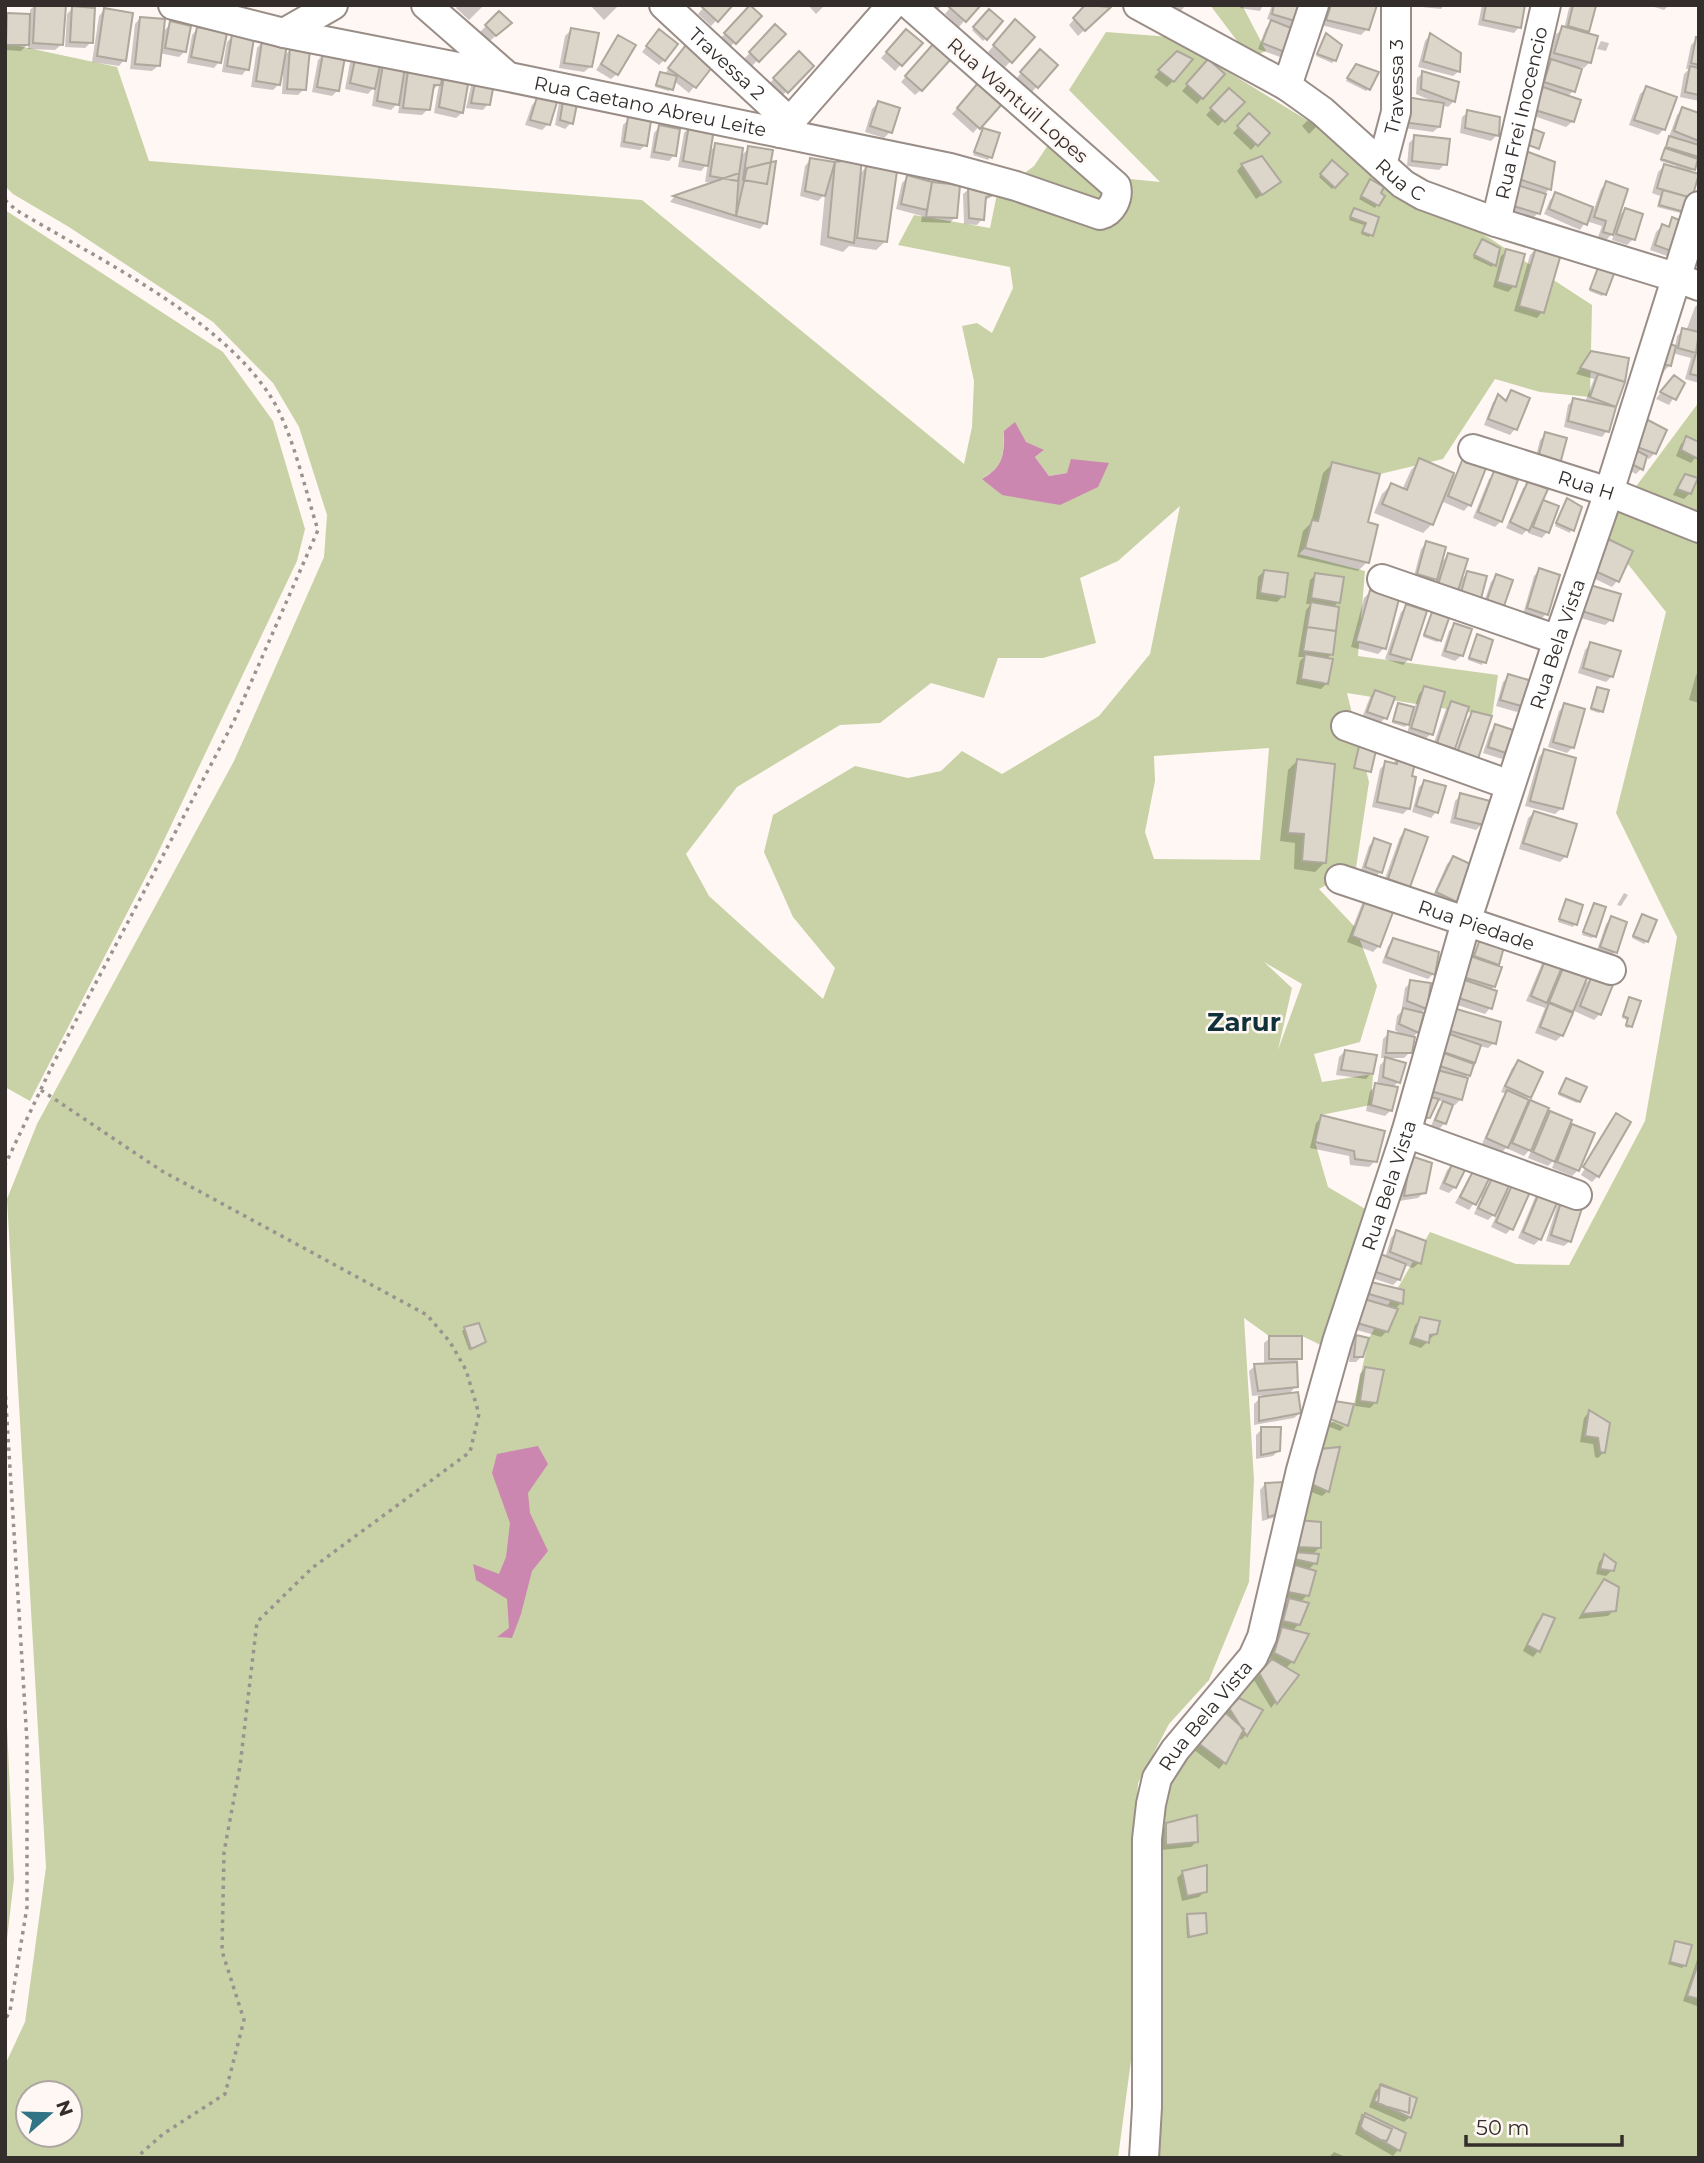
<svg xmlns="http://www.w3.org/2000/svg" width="1704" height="2163" viewBox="0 0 1704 2163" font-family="Montserrat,sans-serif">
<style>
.green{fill:#c9d2a6;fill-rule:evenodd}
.water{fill:#cc87b0}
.shadow{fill:#0003}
.building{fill:#dbd5ca;stroke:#ada79c;stroke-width:2}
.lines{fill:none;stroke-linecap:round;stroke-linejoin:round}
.minor-casing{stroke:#998d87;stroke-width:32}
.path{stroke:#99938f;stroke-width:3.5;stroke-dasharray:3.5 5;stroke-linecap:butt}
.minor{stroke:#fff;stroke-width:28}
.labels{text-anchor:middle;stroke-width:5;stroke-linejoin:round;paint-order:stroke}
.street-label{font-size:19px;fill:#332e2b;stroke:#fff7f3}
.district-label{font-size:26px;font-weight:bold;fill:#11313a;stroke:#fff7f3}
</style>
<rect width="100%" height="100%" fill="#fff7f3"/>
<!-- green -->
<path class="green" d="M1210 5H1242L1266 51 1250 58Z
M1106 32 1171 37 1333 136 1592 305 1590 397 1540 392 1495 379 1443 459 1380 474 1299 554 1365 571 1358 656 1498 675 1492 716 1347 693 1369 782 1356 868 1319 889 1355 927 1377 986 1360 1042 1314 1054 1322 1082 1373 1074 1371 1105 1321 1115 1315 1142 1328 1187 1367 1210 1327 1348 1302 1336H1269L1244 1318 1254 1480 1249 1582 1209 1680 1169 1724 1138 1783 1131 1886 1136 2023 1118 2158H5V2065L25 2022 46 1867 7 1199 37 1124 234 761 324 557 327 515 299 427 273 383 213 322 69 227 13 194 5 186V43L117 67 149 161 642 200 964 464 972 427 974 381 962 326 977 323 992 333 1013 288 1010 267 898 245 914 215 990 228 997 194 1034 166 1050 142 1091 175 1160 182 1069 90ZM1004 431 1043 451 1035 457 1049 476 1067 473 1002 495 983 478C1005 465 1003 455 1004 431ZM1180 506 1150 654 1099 716 1002 774 962 751 941 771 908 778 855 766 773 815 764 852 793 917 835 968 823 999 709 896 686 854 737 787 840 725 880 723 931 683 984 698 998 658H1043L1096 643 1080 578 1118 561ZM1269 748 1260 860 1154 859 1145 832 1155 781 1154 756ZM1264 962 1302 984 1278 1050 1292 988ZM28 2093H70V2135H28Z
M5 210 223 352 273 421 305 529 297 561 155 859 30 1101 5 1087Z
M1699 402V2158H1149L1161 1813 1165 1784 1180 1764 1229 1708 1270 1647 1324 1429 1354 1404 1369 1338 1430 1232 1516 1264 1569 1265 1645 1121 1677 937 1616 813 1666 612 1608 539 1617 512Z
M5 1682 14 1879 5 1956Z"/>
<!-- water -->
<path class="water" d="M1015 422 1026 442 1044 450 1035 457 1049 476 1067 473 1071 459 1109 463 1098 487 1060 505 1002 495 982 479C1004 466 1004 455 1004 431Z
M538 1446 548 1464 528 1493 530 1513 548 1551 532 1571 521 1614 512 1638 497 1637 509 1628 507 1599 476 1580 473 1564 499 1574 506 1557 510 1523 492 1473 497 1454Z"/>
<!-- shadow -->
<path class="shadow" d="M35 5H51L61 45 55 50 28 49V44L21 51 5 50V17L8 14 30 15V10Z
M458 5H484L469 20 456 8Z
M590 5H619L604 20Z
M706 5H731L711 26 698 14Z
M808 5H825L816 14Z
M926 5H942L935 13Z
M952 5H978L959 27 945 14Z
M1087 5 1108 7 1078 36 1069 25Z
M1159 5H1186L1177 15Z
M1242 5H1263L1260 11 1240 8Z
M1272 5H1301L1296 21 1288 29 1286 52 1280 57 1258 49 1266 28 1273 21 1267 19Z
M1328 5H1375L1367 29 1361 35 1321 25Z
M1403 5H1444L1441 9Z
M1482 5H1524L1519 27 1514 33 1478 25Z
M1572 5 1594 7 1588 31 1584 34 1596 38 1589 63 1584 68 1580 67 1573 91 1567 97 1579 101 1572 122 1566 127 1531 115 1537 95 1543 89 1539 88 1546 67 1553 60 1549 59 1556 34 1564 29 1569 8Z
M1648 5H1669L1664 10Z
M750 7 760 16 729 48 720 39Z
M73 8 91 42 85 48 65 47 67 14Z
M104 10 124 60 119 66 92 62 99 16Z
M989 11 1001 21 983 41 972 30Z
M499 13 504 28 490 41 480 32Z
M140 18 162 33 171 23 185 51 179 57 159 53 158 66 152 71 130 69 135 24Z
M775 26 783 34 752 66 744 59Z
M1010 27 1011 61 1005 67 988 52Z
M197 29 219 62 214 68 187 63 192 35Z
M571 30 590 67 584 72 559 68 565 36Z
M1430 35 1459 71 1453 76 1418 67 1425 41Z
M233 36 247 69 242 75 222 72 227 42Z
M618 37 617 74 611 79 596 70Z
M654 37 664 60 659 65 642 52Z
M900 37 920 44 895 71 881 58Z
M1324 38 1335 60 1332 63 1316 56Z
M1697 39 1699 40V101L1680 97 1684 74 1689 69H1686L1691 45Z
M1601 41 1609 43 1606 51 1597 49Z
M262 42 283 57 291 49 304 89 298 95 282 94 283 75H280L279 84 273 90 251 87 257 48Z
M928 51 921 90 915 95 901 82Z
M680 53 711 66 689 93 674 81 669 91 655 87 658 76 664 75Z
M799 53 811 66 781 97 768 85Z
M1177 53 1173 81 1167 87 1154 77Z
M323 55 338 90 332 96 312 92 318 60Z
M356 57 376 73 384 65 446 71 462 113 456 118 434 113 439 84 433 90 428 109 422 115 398 113 400 101 391 110 372 106 375 86 368 94 345 89 350 63Z
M1035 57 1056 65 1031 93 1016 79Z
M1203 67 1202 98 1197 104 1182 91Z
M1354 68 1368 89 1366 91 1346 81Z
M1423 73 1457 83 1453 102 1448 107 1442 105 1439 127 1433 132 1397 127 1434 102 1416 94 1417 78Z
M477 80 488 104 483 110 466 108 471 86Z
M1646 88 1674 98 1663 130 1658 135 1629 125 1640 94Z
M1229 90 1242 102 1218 126 1206 115Z
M973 91 999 104 973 133 952 114Z
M564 97 571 123 565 129 555 125 559 103Z
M538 99 548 124 542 130 525 125 532 105Z
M878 103 890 132 884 138 865 132 872 109Z
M1683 109 1699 113V154L1693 169 1689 173 1696 175 1684 214 1657 207 1660 196 1652 193 1658 172 1664 166 1675 169 1676 166 1660 161 1677 115Z
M1468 112 1497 135 1491 141 1460 133 1462 117Z
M1314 114 1322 121 1309 134 1302 126Z
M1249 116 1267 133 1251 150 1233 133Z
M629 119 645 145 640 150 620 147 623 125Z
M659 127 674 155 669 161 650 158 654 133Z
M689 127 708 153 716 145 740 157 749 148 765 223 760 229 670 202 674 197 715 183 705 182 708 163 701 171 678 167 684 133Z
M983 130 990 157 988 160 973 155Z
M1415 137 1445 164 1439 170 1407 166 1409 143Z
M1518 158 1549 189 1545 194 1538 213 1532 219 1505 210Z
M810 160 835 163 859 175 866 167 886 241 876 250 849 246 843 252 820 245 825 194 818 201 800 196 805 166Z
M1332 162 1346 174 1332 189 1319 177Z
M1242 165 1273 187 1256 199 1237 171Z
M908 177 958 186 955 217 950 223 921 222 922 216 896 209 902 183Z
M1370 181 1382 196 1375 208 1359 199Z
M1606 183 1616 218 1625 210 1633 239 1627 245 1612 240 1615 231 1606 240 1598 237 1602 226 1586 221 1580 230 1544 214 1550 200 1556 194 1594 209 1601 189Z
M969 189 994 195 984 201 982 219 977 225 964 224 963 194Z
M1354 210 1377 219 1369 237 1361 234 1364 225 1349 220Z
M1673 220V251L1667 256 1650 250 1656 232 1662 226 1666 228Z
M1480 243 1498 249 1492 267 1473 258Z
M1536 249 1542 312 1537 318 1514 311 1530 255Z
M1507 251 1514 286 1508 292 1493 287 1501 256Z
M1600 267 1604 294 1602 296 1589 291Z
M1699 303V336L1697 335 1694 354 1699 356V383L1685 379 1691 358 1672 353 1670 365 1665 370 1657 386 1651 392 1645 390 1675 347 1677 336 1683 330 1686 331 1695 307Z
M1591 353 1623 381 1607 431 1602 437 1564 427 1568 405 1574 400 1585 402 1594 379 1576 374Z
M1668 382 1683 383 1669 405 1656 399Z
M1511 392 1515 429 1510 435 1484 425 1493 402 1499 396 1504 401Z
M1641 427 1655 453 1649 459 1645 457 1641 469 1636 474 1622 467Z
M1546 434 1565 439 1534 464 1540 440Z
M1687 438 1699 444V453L1691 463 1676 456 1681 444Z
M1420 460 1455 475 1464 461 1469 505 1464 511 1441 501 1432 524 1423 533 1374 513 1382 494 1391 485 1402 490 1411 470Z
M1332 464 1366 524 1367 562 1358 571 1297 557 1303 531 1311 523 1323 473Z
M1495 473 1501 521 1495 527 1473 518 1489 479Z
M1685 476 1690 493 1684 499 1673 495 1680 481Z
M1529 483 1541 501 1557 507 1547 532 1542 538 1528 533 1529 528 1522 535 1506 528 1523 488Z
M1565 503 1579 508 1570 533 1555 526Z
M1427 543 1440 563 1449 555 1459 581 1468 573 1477 605 1431 597 1438 577 1430 585 1413 580 1421 549Z
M1607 545 1617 581 1612 587 1591 577Z
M1540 570 1546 614 1541 619 1523 614 1534 576Z
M1264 571 1283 596 1277 602 1256 599 1258 577Z
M1315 575 1338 602 1333 608 1331 654 1326 660 1327 683 1321 689 1296 684 1300 661 1304 657H1298L1306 610 1311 604H1306L1310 580Z
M1496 576 1503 605 1497 610 1483 605 1491 582Z
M1370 592 1384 648 1378 654 1351 647 1364 598Z
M1585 592 1611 620 1605 625 1577 617Z
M1407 606 1409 659 1403 665 1385 659 1401 612Z
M1432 614 1440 640 1437 642 1423 637Z
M1454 625 1469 630 1461 656 1455 661 1441 656 1449 631Z
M1477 636 1491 641 1482 665 1468 660Z
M1590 644 1612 676 1606 682 1578 673 1585 650Z
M1699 672V703L1689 700 1696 675Z
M1509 676 1523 707 1517 712 1496 706 1503 682Z
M1424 688 1431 734 1425 739 1407 734 1410 721 1405 727 1392 723 1396 707 1399 705 1414 709 1419 694Z
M1597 688 1602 711 1599 713 1590 710Z
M1375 692 1392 698 1385 718 1379 724 1362 718 1370 697Z
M1452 703 1455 741 1458 742 1447 754 1432 748 1446 709Z
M1565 705 1573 747 1567 753 1548 747 1559 711Z
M1473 713 1490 717 1452 761 1467 719Z
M1496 726 1508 753 1502 759 1483 753 1490 732Z
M1544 751 1574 759 1561 809 1555 814 1525 806 1539 757Z
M1399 757 1409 808 1403 814 1372 807 1380 769 1386 763H1393Z
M1297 761 1324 863 1315 872 1294 869 1295 843 1280 841 1288 770Z
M1424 782 1436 812 1431 818 1412 812 1419 787Z
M1461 795 1482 824 1476 830 1450 823 1455 801Z
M1534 813 1566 856 1560 862 1519 849 1528 818Z
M1406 831 1408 886 1403 892 1383 884 1400 837Z
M1374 840 1380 872 1375 878 1360 873 1369 846Z
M1453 858 1459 903 1454 909 1432 898 1447 864Z
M1624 893 1628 895 1621 906 1617 905Z
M1363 901 1394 905 1379 946 1373 952 1347 942Z
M1567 901 1575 924 1573 927 1558 922Z
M1594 905V936L1592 938 1582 935Z
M1642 916 1647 941 1644 944 1632 938Z
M1611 918 1615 952 1609 958 1596 953 1606 924Z
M1394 940 1433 974 1428 979 1382 963 1388 946Z
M1480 941 1497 964 1495 966 1494 986 1490 990V1008L1485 1014 1451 1003Z
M1543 961 1566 963 1582 987 1594 975 1600 1014 1594 1020 1572 1010 1562 1035 1556 1041 1535 1033 1545 1008 1526 1001Z
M1411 982 1426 1008 1420 1014 1422 1015 1417 1033 1413 1037 1410 1052 1404 1058H1381L1383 1039 1389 1033 1403 1036 1395 1030 1397 1016 1405 1008 1402 1007 1405 988Z
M1629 999 1631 1026 1628 1028 1625 1027 1627 1020 1622 1018Z
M1453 1010 1494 1043 1488 1048 1479 1046 1466 1078 1461 1099 1455 1105 1452 1104 1445 1123 1439 1129 1431 1126 1438 1109 1445 1102 1437 1100 1429 1117 1423 1123V1096Z
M1345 1051 1371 1073 1366 1079 1336 1075 1339 1057Z
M1386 1059 1398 1082 1392 1088 1391 1110 1385 1116 1366 1111 1370 1091 1377 1085 1380 1065Z
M1518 1062 1530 1097 1526 1100 1547 1109 1542 1121 1550 1113 1564 1134 1573 1126 1578 1170 1572 1176 1552 1168 1556 1158 1548 1166 1528 1158 1533 1146 1524 1156 1506 1148 1501 1153 1482 1144 1502 1098 1506 1094 1501 1092 1512 1068Z
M1566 1080 1579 1101 1577 1103 1558 1095Z
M1616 1115 1598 1176 1592 1182 1581 1175Z
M1322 1117 1375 1161 1369 1167 1350 1165 1349 1156 1310 1148 1316 1123Z
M1406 1163 1424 1192 1418 1198 1399 1201Z
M1453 1164 1455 1187 1449 1193 1439 1189 1447 1170Z
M1474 1171 1483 1190 1493 1180 1503 1196 1512 1187V1228L1506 1234 1491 1227 1499 1210 1488 1220 1474 1214 1481 1198 1479 1196 1469 1210 1455 1203 1469 1177Z
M1542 1190 1540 1239 1534 1245 1518 1238 1536 1195Z
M1563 1201 1570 1241 1564 1246 1546 1241 1557 1206Z
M1396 1232 1419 1263 1413 1268 1404 1265 1399 1279 1393 1285 1366 1276 1385 1258 1391 1238Z
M1372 1284 1401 1303 1394 1310 1387 1331 1381 1337 1350 1328 1366 1290Z
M1421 1319 1436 1333 1421 1348 1409 1344 1415 1325Z
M465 1329 484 1342 469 1350 462 1331Z
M1356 1337 1362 1356 1356 1362H1349L1351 1343Z
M1270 1338 1300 1358 1295 1363 1296 1386 1288 1395 1300 1413 1294 1418 1254 1425V1404L1263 1395 1252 1396 1249 1371 1255 1366 1264 1365V1343Z
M1365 1368 1376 1402 1370 1408 1355 1406 1360 1374Z
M1589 1412 1604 1452 1598 1458 1595 1457 1593 1444 1580 1442 1584 1418Z
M1326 1419 1344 1427 1340 1431 1325 1425Z
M1262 1429 1279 1450 1273 1456 1256 1459V1435Z
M1315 1457 1328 1491 1322 1496 1306 1490Z
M1265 1484H1282L1276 1517 1262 1521 1260 1490Z
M1292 1528 1319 1548 1312 1555 1315 1563 1308 1570 1307 1595 1300 1603 1299 1624 1292 1631V1662L1285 1669 1296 1676 1271 1708 1254 1680 1273 1661 1270 1659 1277 1634 1284 1628 1279 1627 1284 1606 1291 1599 1283 1597 1290 1573 1296 1566 1289 1564Z
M1604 1556 1612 1570 1606 1576 1596 1574 1599 1562Z
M1604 1582 1614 1610 1608 1616 1578 1619Z
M1543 1616 1552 1619 1538 1651 1533 1657 1523 1651 1537 1622Z
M1240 1700 1260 1711 1246 1735 1241 1740 1238 1736 1224 1763 1219 1769 1189 1746Z
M1167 1825 1197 1841 1191 1847 1161 1850V1831Z
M1183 1872 1205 1891 1199 1897 1182 1901 1177 1878Z
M1188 1916 1205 1932 1203 1935 1187 1938 1186 1918Z
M1675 1943 1685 1965 1682 1968 1668 1964Z
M1699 1954V2005L1697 2006 1683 2001Z
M1381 2086 1410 2117 1404 2122 1369 2107 1375 2091Z
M1365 2115 1404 2134 1398 2150 1393 2156 1355 2134 1359 2121Z
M1334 2152 1348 2158H1328Z"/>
<!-- building -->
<path class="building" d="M35 5H66L63 45 33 43Z
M704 5H733L718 22 702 7Z
M750 5 762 16 736 44 724 33Z
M951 5H981L966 22 949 7Z
M1085 5 1111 7 1085 31 1073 18Z
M1274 5H1303L1298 22 1272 14Z
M1331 5H1377L1369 30 1326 20Z
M1486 5H1525L1521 28 1483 20Z
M1573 5 1596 6 1589 32 1568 26Z
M72 6 95 8 93 43 70 42Z
M104 8 133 13 126 61 97 56Z
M989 9 1003 21 987 40 973 27Z
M499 11 512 23 496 36 485 25Z
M7 13 30 14 29 45H6Z
M140 17 165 19 160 66 135 64Z
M1015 19 1035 37 1012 63 993 45Z
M1271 20 1296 30 1287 53 1262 43Z
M170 21 191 26 186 52 165 48Z
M775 24 786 34 759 62 749 52Z
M1562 26 1598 36 1591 63 1554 53Z
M197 27 227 33 221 63 191 57Z
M571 28 599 33 592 67 564 63Z
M659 29 678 44 665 61 646 46Z
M906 29 923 43 902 66 886 52Z
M1326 33 1342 45 1336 61 1317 54Z
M1430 33 1461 53 1460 72 1423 61Z
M232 34 254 38 249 70 227 66Z
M618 35 636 45 618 75 601 64Z
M1696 37 1699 38V65L1691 63Z
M262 41 287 45 280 85 256 81Z
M934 43 951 59 922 91 905 76Z
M686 45 713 66 696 88 668 68Z
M290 47 310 49 306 90 287 89Z
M1040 49 1058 65 1038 88 1020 72Z
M799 51 814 66 788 93 773 78Z
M1177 51 1193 59 1174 82 1158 70Z
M323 53 345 57 339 91 317 87Z
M356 55 381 61 375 89 350 83Z
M1208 59 1225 74 1203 99 1186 84Z
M1551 59 1582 69 1575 92 1544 82Z
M409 63 443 67 441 85H434L430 110 403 108Z
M383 64 405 67 399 105 377 101Z
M1356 64 1379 72 1370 90 1347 78Z
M1690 66 1699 68V95L1685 92Z
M445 69 470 73 463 113 439 107Z
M1422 71 1459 82 1455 102 1421 89Z
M660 72 677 76 673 90 656 85Z
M476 78 494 83 490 105 471 103Z
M978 83 1002 104 980 129 957 108Z
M1646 86 1677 97 1665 130 1634 120Z
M1543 87 1581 100 1574 122 1535 110Z
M1229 88 1245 102 1225 122 1210 108Z
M564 95 578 99 573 124 560 120Z
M537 97 557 102 550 125 530 120Z
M1406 97 1444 103 1440 127 1402 122Z
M878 101 900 108 892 133 870 126Z
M1682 107 1699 113V141L1674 131Z
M1467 110 1500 117 1499 136 1465 128Z
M1249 113 1270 133 1258 146 1237 126Z
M628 117 651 121 647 146 624 142Z
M659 125 680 129 676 156 654 152Z
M689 125 714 129 708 166 683 161Z
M1528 127 1544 133 1539 149 1523 143Z
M983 128 1000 133 992 158 974 152Z
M1414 135 1450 139 1447 165 1412 161Z
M1669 136 1699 145V157L1666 147Z
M715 143 743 148 738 181 710 176Z
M748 146 773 150 767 184 743 180Z
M1665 148 1698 159 1695 170 1661 159Z
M1523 150 1555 162 1551 190 1519 179Z
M1262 156 1281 182 1262 195 1241 164Z
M810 158 835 162 825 196 805 191Z
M862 158 854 243 828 237 835 162Z
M1332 160 1348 174 1335 188 1320 174Z
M776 161 767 224 736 216 747 168Z
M1664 164 1699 174 1692 198 1657 188Z
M866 166 897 171 887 242 857 238Z
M739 173 736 216 673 196Z
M907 175 932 182 927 210 901 204Z
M1370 179 1384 187 1381 193 1385 196 1379 206 1361 196Z
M1606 181 1628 189 1613 235 1603 232 1606 221 1594 217Z
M932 182 960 185 957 218 926 217Z
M1517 185 1546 194 1540 214 1510 205Z
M968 187 997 194 986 197 984 220 969 218Z
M1663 190 1692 198 1688 213 1659 205Z
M1555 192 1593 207 1587 225 1549 209Z
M1354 208 1379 217 1373 236 1362 232 1366 223 1350 217Z
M1625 208 1643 214 1635 240 1616 234Z
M1672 217 1684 222 1674 252 1655 245 1662 224 1669 227Z
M1482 239 1500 248 1496 266 1474 255Z
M1536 247 1561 254 1544 313 1519 306Z
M1506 249 1525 254 1516 287 1497 282Z
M1599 265 1615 271 1606 295 1590 289Z
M1682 328 1699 332 1696 353 1678 348Z
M1663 342 1676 346 1671 366 1659 363Z
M1591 351 1629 358 1625 382 1580 368Z
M1696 353 1699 354V376L1690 374Z
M1598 374 1625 382 1616 407 1590 397Z
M1674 375 1685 383 1676 400 1660 392Z
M1511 390 1530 398 1517 430 1488 419 1498 394 1506 401Z
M1573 398 1616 407 1609 432 1568 421Z
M1646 419 1667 430 1656 454 1637 447Z
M1545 432 1567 438 1560 464 1538 458Z
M1686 436 1699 442 1698 459 1681 450Z
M1632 448 1647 456 1643 470 1626 461Z
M1419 458 1454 473 1433 525 1382 504 1391 483 1407 490Z
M1463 458 1486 468 1471 506 1448 496Z
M1332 462 1380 474 1368 522 1378 525 1369 563 1305 548 1312 520 1318 521Z
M1494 471 1518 480 1502 522 1478 512Z
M1685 474 1698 478 1691 494 1677 489Z
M1528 481 1548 489 1529 531 1510 522Z
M1567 498 1582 507 1574 531 1556 523Z
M1543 500 1559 506 1549 533 1533 527Z
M1608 539 1633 551 1619 582 1593 570Z
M1426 541 1446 547 1437 580 1417 574Z
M1448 553 1468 559 1456 597 1436 591Z
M1539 568 1560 575 1548 615 1527 608Z
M1264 570 1288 573 1285 597 1260 593Z
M1467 571 1487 576 1479 606 1459 600Z
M1315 573 1344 577 1340 603 1311 598Z
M1496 574 1513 580 1504 606 1487 600Z
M1590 585 1621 594 1613 621 1582 611Z
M1370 590 1399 599 1386 649 1356 641Z
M1311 602 1339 607 1336 631 1307 627Z
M1406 604 1427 611 1411 660 1390 654Z
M1432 612 1449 618 1441 641 1424 635Z
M1454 623 1472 629 1463 656 1445 651Z
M1307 627 1336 631 1333 655 1303 651Z
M1477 634 1493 640 1486 663 1469 658Z
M1590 642 1621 651 1613 677 1583 668Z
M1305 654 1333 659 1328 684 1301 679Z
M1508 674 1532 681 1525 707 1500 700Z
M1424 686 1445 692 1433 735 1411 728Z
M1597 687 1609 690 1603 712 1591 708Z
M1375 690 1395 697 1387 719 1367 712Z
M1451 701 1469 707 1455 749 1437 743Z
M1398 703 1414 707 1409 725 1393 721Z
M1564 703 1585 709 1574 748 1553 742Z
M1472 711 1492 716 1478 759 1456 756Z
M1495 724 1516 731 1509 754 1488 747Z
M1360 742 1377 746 1371 772 1354 768Z
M1544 749 1576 758 1563 809 1530 801Z
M1398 755 1416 759 1412 776 1416 777 1410 809 1377 802 1385 761 1397 764Z
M1297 759 1335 764 1326 863 1302 861 1304 834 1288 833Z
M1424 780 1446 786 1438 813 1416 806Z
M1460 793 1490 801 1484 825 1455 818Z
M1534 811 1577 824 1567 857 1523 843Z
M1405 829 1428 837 1410 887 1388 879Z
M1374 838 1391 844 1382 873 1365 867Z
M1453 856 1477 867 1461 904 1436 892Z
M1368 893 1396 904 1380 947 1352 936Z
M1566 899 1583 905 1577 925 1559 919Z
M1594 903 1606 907 1596 937 1583 932Z
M1642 914 1657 920 1648 942 1633 936Z
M1611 916 1627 922 1617 953 1600 947Z
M1393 938 1439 952 1435 975 1386 957Z
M1480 939 1504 947 1499 965 1474 956Z
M1548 953 1565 960 1547 1003 1531 996Z
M1470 956 1502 967 1495 987 1463 977Z
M1566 961 1590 971 1573 1012 1549 1002Z
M1593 973 1614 982 1601 1015 1580 1006Z
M1462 979 1497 991 1492 1009 1456 997Z
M1410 980 1431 983 1427 1009 1407 1001Z
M1629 997 1641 1001 1632 1027 1626 1025 1628 1018 1623 1016Z
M1549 1003 1573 1013 1563 1036 1540 1027Z
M1403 1008 1424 1013 1419 1033 1399 1024Z
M1453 1008 1501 1022 1496 1044 1447 1030Z
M1388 1031 1415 1037 1412 1053H1386Z
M1444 1032 1481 1045 1475 1063 1438 1050Z
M1345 1050 1377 1055 1373 1074 1341 1070Z
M1438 1051 1474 1064 1470 1076 1434 1064Z
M1385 1057 1406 1063 1400 1083 1383 1077Z
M1518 1060 1543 1072 1531 1098 1505 1086Z
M1433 1069 1468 1078 1462 1100 1427 1090Z
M1566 1078 1587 1087 1580 1102 1559 1093Z
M1375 1083 1398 1087 1392 1111 1371 1105Z
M1507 1090 1529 1100 1508 1148 1486 1138Z
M1430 1097 1439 1099 1430 1118 1423 1117Z
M1530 1100 1549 1108 1531 1151 1512 1143Z
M1443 1101 1453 1105 1446 1124 1435 1120Z
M1550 1111 1572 1120 1555 1162 1533 1152Z
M1616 1113 1631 1122 1599 1177 1583 1167Z
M1321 1115 1385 1131 1377 1162 1355 1159 1354 1151 1315 1142Z
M1572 1124 1595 1133 1579 1171 1557 1162Z
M1411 1156 1432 1163 1426 1193 1404 1196Z
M1453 1162 1467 1166 1456 1188 1444 1183Z
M1474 1169 1490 1177 1476 1205 1460 1197Z
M1492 1178 1509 1186 1495 1216 1478 1208Z
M1512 1185 1530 1192 1513 1230 1496 1222Z
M1541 1188 1560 1196 1541 1240 1523 1232Z
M1562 1199 1583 1205 1571 1242 1551 1235Z
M1396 1230 1426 1241 1421 1264 1390 1252Z
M1378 1253 1406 1264 1400 1280 1370 1270Z
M1371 1282 1404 1290 1403 1304 1369 1294Z
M1364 1299 1398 1309 1388 1332 1354 1322Z
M1420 1317 1440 1321 1437 1334 1430 1335 1429 1343 1413 1338Z
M479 1323 486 1342 471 1349 464 1327Z
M1356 1335 1369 1338 1363 1357H1354Z
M1269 1336H1302V1359H1269Z
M1297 1362 1298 1387 1258 1391 1254 1364Z
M1365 1367 1384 1370 1377 1403 1360 1401Z
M1298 1392 1301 1413 1259 1421V1397Z
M1334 1401 1354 1404 1348 1426 1330 1419Z
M1589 1410 1610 1423 1605 1453 1600 1452 1598 1438 1585 1436Z
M1261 1427H1281L1280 1451 1261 1455Z
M1340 1447 1329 1492 1311 1484 1320 1449Z
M1284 1482V1512L1268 1517 1265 1483Z
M1297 1520 1321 1522V1548L1296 1547Z
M1294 1552 1319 1554 1317 1564 1294 1559Z
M1604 1554 1616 1563 1614 1571 1600 1569Z
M1295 1565 1316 1571 1309 1596 1288 1592Z
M1604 1579 1619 1587 1616 1611 1582 1614Z
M1289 1598 1309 1603 1300 1625 1283 1621Z
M1543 1614 1555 1618 1540 1652 1527 1645Z
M1282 1627 1309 1634 1294 1663 1274 1653Z
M1272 1659 1299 1675 1277 1704 1259 1673Z
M1239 1698 1263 1710 1247 1736 1229 1708Z
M1219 1707 1244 1729 1226 1764 1194 1740Z
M1197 1815 1198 1842 1166 1845V1823Z
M1207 1865V1892L1187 1896 1182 1871Z
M1206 1913 1207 1933 1189 1937 1187 1914Z
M1675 1941 1692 1945 1686 1966 1670 1962Z
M1699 1961V1999L1687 1996Z
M1381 2084 1417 2098 1411 2118 1374 2101Z
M1380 2085 1410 2095 1409 2113 1378 2104Z
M1365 2113 1406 2133 1400 2151 1360 2128Z
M1362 2115 1392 2129 1387 2141 1375 2139 1365 2132 1360 2126Z"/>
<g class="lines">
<!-- minor casing -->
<g class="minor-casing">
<g id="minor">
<path id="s1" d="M173 5 284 33 509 77 950 168 1016 186 1100 215C1112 212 1119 198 1116 186L910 5"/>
<path d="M426 5 506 75"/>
<path id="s2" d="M664 5 790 122"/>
<path id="s3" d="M1138 5 1287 86 1322 111 1403 184 1422 195 1496 222 1675 277 1699 286"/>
<path d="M284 33 333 5"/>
<path d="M1287 86 1314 5"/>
<path d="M780 133 892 5"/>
<path id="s4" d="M1382 165 1396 112V5"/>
<path id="s5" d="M1496 222 1546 5"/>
<path id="s6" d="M1473 449 1609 492 1699 528"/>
<path d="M1382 579 1558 640"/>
<path d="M1346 726 1510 785"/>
<path id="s7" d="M1340 879 1611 970"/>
<path d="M1406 1133 1577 1195"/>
<path id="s8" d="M1144 2158 1147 2107V1839L1151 1804 1157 1778 1175 1750 1253 1657 1262 1637 1301 1470 1337 1342 1406 1133 1466 922 1558 640 1609 492 1699 206"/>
</g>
</g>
<!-- path -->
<path class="path" d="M5 200 16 210C98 259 216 315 269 394 292 428 305 490 318 530L234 721 53 1064 5 1165
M41 1090 162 1171 427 1315 450 1342 466 1370 479 1414 470 1452 312 1568 257 1622 240 1766 224 1852 222 1951 244 2020 225 2094 163 2134 136 2158
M5 1388 27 1741V1907L10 2011 5 2020"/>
<!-- minor -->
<use href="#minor" class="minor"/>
</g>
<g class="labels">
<!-- street labels -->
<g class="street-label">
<text dy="7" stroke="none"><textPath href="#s2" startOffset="86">Travessa 2</textPath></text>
<text dy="7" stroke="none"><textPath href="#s4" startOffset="80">Travessa 3</textPath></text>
<text transform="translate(1018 100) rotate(41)" y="7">Rua Wantuil Lopes</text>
<text dy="7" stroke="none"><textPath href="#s1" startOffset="488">Rua Caetano Abreu Leite</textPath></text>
<text dy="7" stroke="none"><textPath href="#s5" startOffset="112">Rua Frei Inocencio</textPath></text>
<text dy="7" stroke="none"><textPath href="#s3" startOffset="317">Rua C</textPath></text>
<text dy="7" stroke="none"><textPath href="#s6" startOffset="119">Rua H</textPath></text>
<text dy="7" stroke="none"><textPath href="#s8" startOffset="1594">Rua Bela Vista</textPath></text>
<text dy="7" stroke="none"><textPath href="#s7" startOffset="144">Rua Piedade</textPath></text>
<text dy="7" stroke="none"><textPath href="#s8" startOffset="1027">Rua Bela Vista</textPath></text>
<text dy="7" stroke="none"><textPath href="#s8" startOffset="460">Rua Bela Vista</textPath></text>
</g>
<!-- district labels -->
<g class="district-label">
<text x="1244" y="1031">Zarur</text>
</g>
</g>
<!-- border -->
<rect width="1704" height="2163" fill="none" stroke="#332e2b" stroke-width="14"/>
<!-- north arrow -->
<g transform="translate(49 2114) rotate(70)"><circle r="33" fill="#fff7f3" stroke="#ada7a3" stroke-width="2"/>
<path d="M0-5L12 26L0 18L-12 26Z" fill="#317485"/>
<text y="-10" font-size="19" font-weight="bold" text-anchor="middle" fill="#332e2b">N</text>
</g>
<!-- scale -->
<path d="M1466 2135v10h156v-10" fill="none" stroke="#332e2b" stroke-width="3.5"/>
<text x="1476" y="2135" font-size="21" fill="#332e2b" stroke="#fff7f3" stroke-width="5" paint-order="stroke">50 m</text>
</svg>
